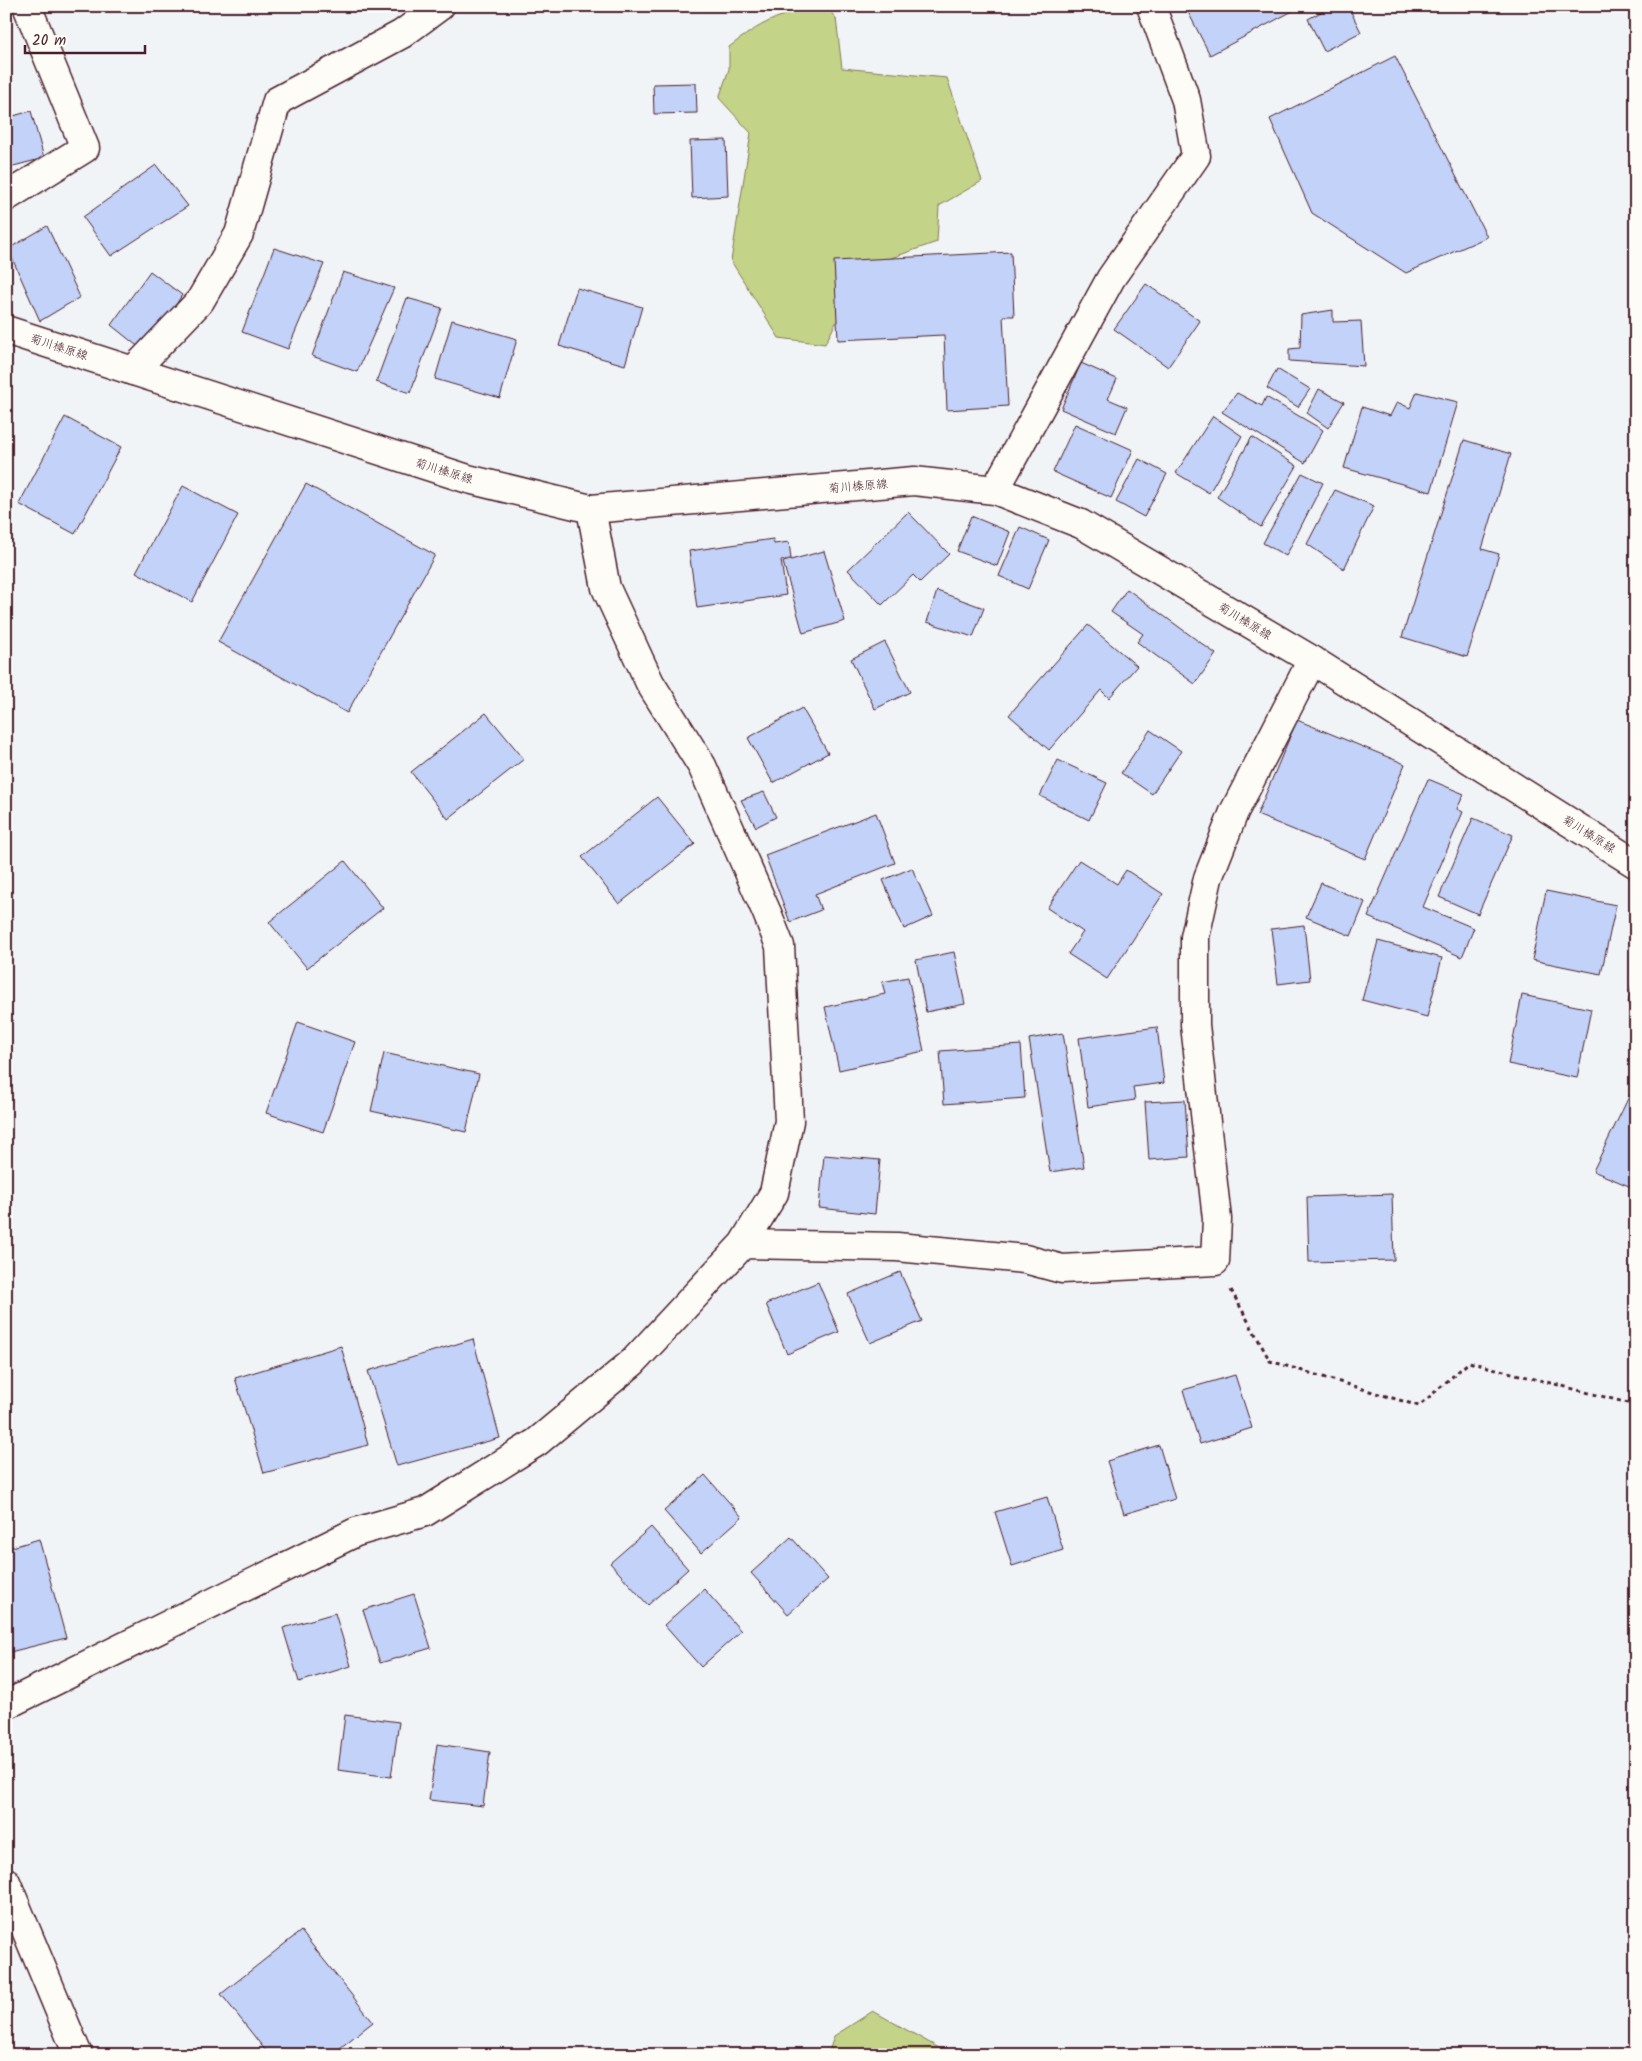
<svg xmlns="http://www.w3.org/2000/svg" width="1642" height="2061" viewBox="0 0 1642 2061" font-family="Kalam,'Klee One',sans-serif">
<style>
.green{fill:#c3d387;stroke:#867959}
.building{fill:#c2d2f8;stroke:#4a1f2b}
.lines{fill:none;stroke-linecap:round;stroke-linejoin:round}
.minor-casing{stroke:#4a1f2b;stroke-width:31}
.secondary-casing{stroke:#4a1f2b;stroke-width:31}
.path{stroke:#4a1f2b;stroke-width:3;stroke-dasharray:4 4;stroke-linecap:butt}
.minor{stroke:#fdfcf7;stroke-width:28}
.secondary{stroke:#fdfcf7;stroke-width:28}
.labels{text-anchor:middle;stroke-width:4;stroke-linejoin:round;paint-order:stroke}
.street-label{font-size:12px;fill:#4a1f2b;stroke:#fdfcf7}
</style>
<rect width="100%" height="100%" fill="#f1f4f7"/>
<filter id="ink" filterUnits="userSpaceOnUse"><feTurbulence type="fractalNoise" baseFrequency=".02" numOctaves="2"/><feDisplacementMap in="SourceGraphic" scale="10" xChannelSelector="R" yChannelSelector="G"/><feConvolveMatrix kernelMatrix="1 2 1 2 8 2 1 2 1" color-interpolation-filters="sRGB"/></filter>
<g filter="url(#ink)">
<!-- green -->
<path class="green" d="M818 6H825L836 18 842 68 947 78 982 181 939 206 937 242 865 267 825 344 779 338 731 261 751 133 719 98 729 69V47C760 23 779 14 818 6Z
M873 2011 946 2052 947 2055H828L834 2036Z"/>
<!-- building -->
<path class="building" d="M1185 6H1302L1210 55Z
M1332 6H1348L1361 32 1324 51 1308 19Z
M1395 56 1487 237 1406 273 1312 213 1270 119Z
M696 83 697 113 654 114 653 84Z
M31 111 44 158 6 168V118Z
M726 140 728 196 692 198 690 141Z
M156 165 188 206 111 256 83 217Z
M47 226 80 297 40 321 8 249Z
M274 248 324 264 288 349 242 332Z
M1011 252 1014 316H1003L1008 406 947 410 944 335 838 340 834 261Z
M150 271 182 295 146 353 111 325Z
M343 272 394 288 357 372 312 356Z
M1146 284 1200 321 1168 367 1114 329Z
M577 288 642 307 625 365 559 346Z
M407 298 442 308 410 393 376 382Z
M1333 310V322L1361 321 1364 366 1289 361V349L1300 348 1301 315Z
M452 320 517 339 500 398 435 379Z
M1081 363 1117 379 1108 399 1127 407 1116 433 1061 409Z
M1277 369 1310 389 1298 407 1267 388Z
M1319 389 1344 402 1328 428 1307 413Z
M1417 392 1458 402 1431 492 1344 468 1362 407 1390 416 1397 402 1410 408Z
M1237 393 1262 406 1266 397 1323 430 1305 463 1222 412Z
M1213 416 1242 436 1209 493 1176 473Z
M65 417 121 447 75 534 19 504Z
M1075 424 1133 450 1111 498 1053 472Z
M1252 437 1297 466 1261 527 1217 497Z
M1464 440 1511 454 1482 549 1499 554 1467 657 1402 637Z
M1139 459 1167 474 1144 517 1116 502Z
M1302 473 1323 483 1286 556 1263 543Z
M306 484 435 555 347 713 218 642Z
M183 486 238 515 192 602 136 572Z
M1335 490 1374 506 1344 569 1307 544Z
M908 512 949 554 920 582 913 575 882 605 848 570Z
M971 516 1010 532 997 566 957 551Z
M1020 527 1049 540 1028 589 999 576Z
M773 539 774 544 789 542 791 559 781 560 786 595 697 608 689 551Z
M824 551 845 621 803 633 783 562Z
M1127 589 1216 654 1195 684 1137 642 1143 634 1111 612Z
M937 591 984 608 973 637 927 622Z
M1088 625 1137 666 1109 698 1101 690 1049 750 1009 715Z
M885 642 910 692 875 709 851 659Z
M802 708 828 753 773 783 748 738Z
M486 713 524 759 448 819 411 772Z
M1297 720 1405 764 1365 859 1257 815Z
M1150 730 1181 751 1152 794 1121 773Z
M1058 760 1107 783 1089 820 1040 796Z
M1428 779 1464 794 1457 809 1463 812 1423 907 1474 928 1462 957 1368 917Z
M764 792 776 817 756 827 741 800Z
M657 797 695 844 619 904 582 857Z
M876 813 895 863 815 894 821 910 790 922 765 855Z
M1473 818 1513 835 1478 914 1439 897Z
M1079 860 1117 884 1126 870 1163 894 1107 979 1068 954 1083 932 1047 908Z
M345 861 383 908 307 968 269 922Z
M912 868 933 916 904 929 883 880Z
M1321 883 1365 902 1351 936 1306 917Z
M1546 891 1616 905 1601 974 1532 960Z
M1304 925 1310 980 1278 984 1271 929Z
M1378 941 1442 958 1427 1017 1362 1000Z
M954 952 965 1004 926 1012 916 960Z
M1636 965V1006L1628 1004Z
M908 977 924 1051 839 1070 825 1007 885 994 882 982Z
M1522 995 1591 1009 1577 1078 1508 1064Z
M298 1022 355 1042 323 1132 266 1113Z
M1157 1027 1164 1083 1133 1087 1135 1100 1088 1107 1079 1038Z
M1063 1033 1084 1167 1050 1172 1029 1039Z
M1021 1045 1025 1098 944 1104 940 1051Z
M384 1053 479 1074 466 1132 371 1111Z
M1636 1082V1189L1593 1171Z
M1185 1100 1189 1157 1149 1160 1145 1102Z
M824 1155 880 1160 875 1214 819 1208Z
M1392 1194 1394 1260 1309 1262 1307 1197Z
M900 1272 922 1321 870 1343 848 1294Z
M818 1282 839 1332 787 1354 766 1304Z
M473 1339 500 1438 397 1466 368 1371Z
M341 1346 368 1445 264 1473 235 1378Z
M1235 1375 1252 1428 1200 1444 1183 1390Z
M1159 1445 1175 1499 1124 1514 1107 1461Z
M705 1475 742 1517 701 1553 664 1511Z
M1047 1497 1063 1550 1012 1566 995 1512Z
M651 1527 688 1569 648 1605 610 1563Z
M791 1537 828 1579 788 1614 751 1573Z
M39 1539 66 1638 6 1653V1549Z
M704 1589 741 1631 701 1667 664 1625Z
M414 1594 431 1648 380 1663 363 1610Z
M335 1613 351 1666 299 1682 283 1628Z
M345 1715 399 1722 391 1777 338 1770Z
M437 1744 490 1752 483 1806 429 1800Z
M301 1931 373 2022 331 2055H269L221 1994Z"/>
<g class="lines">
<!-- minor casing -->
<g class="minor-casing">
<path id="minor" d="M6 197 85 148 27 6
M133 371 200 301 239 234 277 101 402 34 440 6
M995 490 1111 278 1196 156 1186 100 1151 6
M743 1244 897 1247 1025 1259 1062 1269 1215 1261 1217 1219 1195 1025V937L1208 878 1234 812 1312 660
M6 1705 356 1532 425 1512 537 1442 633 1362 743 1244 774 1193 789 1121 780 946 767 913 702 766 650 683 606 588 591 509
M6 1882 78 2055"/>
</g>
<!-- secondary casing -->
<g class="secondary-casing">
<path id="secondary" d="M6 330 468 479 591 509 914 481 995 490 1081 524 1312 660 1636 864"/>
</g>
<!-- path -->
<path class="path" d="M1231 1290 1270 1361 1419 1406 1469 1362 1636 1405"/>
<!-- minor -->
<use href="#minor" class="minor"/>
<!-- secondary -->
<use href="#secondary" class="secondary"/>
</g>
</g>
<g class="labels">
<!-- street labels -->
<g class="street-label">
<text transform="translate(59 347) rotate(18)" y="4">菊川榛原線</text>
<text transform="translate(444 471) rotate(17)" y="4">菊川榛原線</text>
<text transform="translate(858 486) rotate(-5)" y="4">菊川榛原線</text>
<text transform="translate(1245 621) rotate(31)" y="4">菊川榛原線</text>
<text transform="translate(1589 834) rotate(32)" y="4">菊川榛原線</text>
</g>
</g>
<!-- margin -->
<rect width="1642" height="2061" fill="none" stroke="#fdfcf7" stroke-width="25"/>
<rect x="12" y="12" width="1617" height="2036" fill="none" stroke="#4a1f2b" stroke-width="2" filter="url(#ink)"/>
<!-- scale -->
<path d="M25 45v8h120v-8" fill="none" stroke="#4a1f2b" stroke-width="2.5"/>
<text x="32" y="45" font-size="15" fill="#4a1f2b" stroke="#fdfcf7" stroke-width="4" paint-order="stroke">20 m</text>
</svg>
